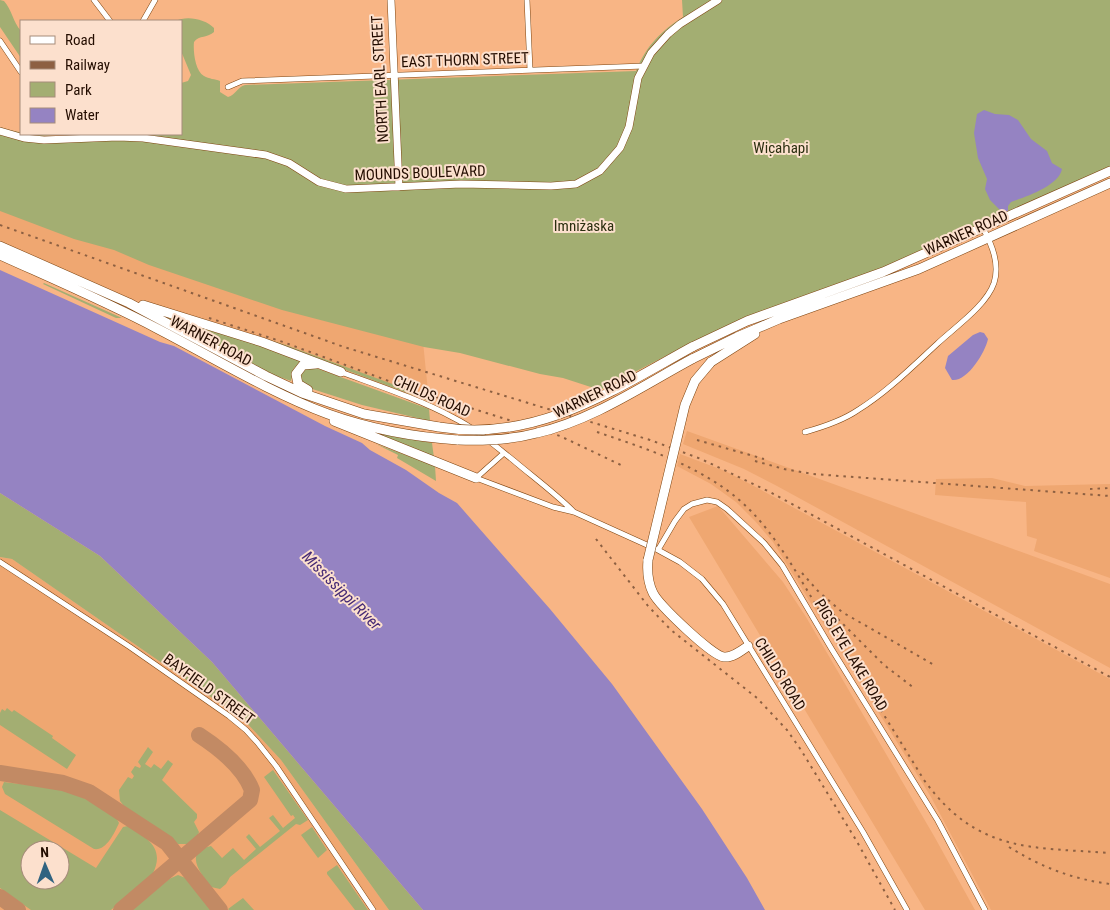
<svg xmlns="http://www.w3.org/2000/svg" width="1110" height="910" viewBox="0 0 1110 910" font-family="'Roboto Condensed',sans-serif">
<style>
.built{fill:#efa771;fill-rule:evenodd}
.green{fill:#a3ae72;fill-rule:evenodd}
.water{fill:#9583c2}
.lines{fill:none;stroke-linecap:round;stroke-linejoin:round}
.taxiway{stroke:#c28a64;stroke-width:16}
.street-casing{stroke:#7e440f;stroke-width:6}
.secondary-casing{stroke:#7e440f;stroke-width:8}
.highway-casing{stroke:#7e440f;stroke-width:10}
.street{stroke:#fff;stroke-width:5}
.secondary{stroke:#fff;stroke-width:7}
.highway{stroke:#fff;stroke-width:9}
.rail{stroke:#8d6042;stroke-width:2;stroke-dasharray:2.5 5;stroke-linecap:butt}
.highway-bridge-casing{stroke:#7e440f;stroke-width:10;stroke-linecap:butt}
.highway-bridge{stroke:#fff;stroke-width:9}
.labels{text-anchor:middle;stroke-width:4;stroke-linejoin:round;paint-order:stroke}
.street-label{font-size:15px;fill:#240d00;stroke:#fce0cd}
.park-label{font-size:15px;fill:#2a2e0f;stroke:#fce0cd}
.water-label{font-size:16px;font-style:italic;fill:#462a75;stroke:#fce0cd}
</style>
<rect width="100%" height="100%" fill="#f8b585"/>
<!-- built -->
<path class="built" d="M0 208 423 342 429 401 266 341 171 312 132 299 0 242Z
M687 431 1110 584V668L777 486 744 469 683 444Z
M680 454 725 471 750 484 1110 679V910H991L931 797 773 542 755 521 736 502 711 484 677 466Z
M992 478 1025 486 1110 484V578L1034 551 1037 539 1027 536 1026 502 935 495 936 479Z
M718 506 783 582 806 617 934 836 975 910H925L689 517Z
M0 557 12 559 244 720 281 760 389 910H0ZM30 850H60V880H30Z"/>
<!-- green -->
<path class="green" d="M0 0 4 1C12 10 13 22 21 31V58L0 27Z
M682 0H1110V168L882 269 689 344 600 390 563 378 540 374 460 353 424 347 282 310 149 265 114 250 74 239 0 211V127C21 134 41 136 65 136V134H181V83L188 81 191 75 181 51V21H176C186 15 206 19 214 28V32C208 38 199 35 194 42 193 51 195 71 204 76 209 79 215 79 220 81V92L228 97C236 95 237 87 245 85L636 71C646 46 661 31 683 17Z
M44 283 122 318H116L43 284Z
M169 317 241 339 304 361 294 368 291 381 265 372 168 320Z
M244 332 286 345 428 397 429 401Z
M313 367 429 409 430 421 362 405 306 387C300 381 299 377 304 369Z
M372 432 432 443 434 458Z
M376 444 435 466 436 481 397 458 398 455Z
M0 493 100 556 212 662 423 910H389L281 760 244 720 12 559 0 557Z
M7 708 12 712 14 710 53 736 52 738 76 755 67 769 0 725V713L2 709 5 711Z
M148 747 153 752 145 764 151 768 154 764 161 769 168 760 173 764 162 780 197 814V818L194 822 199 832 198 835 188 844H178L165 833 124 806 120 801 119 790 128 777 132 779 134 776 131 772 135 766 140 768 141 766 138 762Z
M273 770 308 820 300 825 296 824 230 877 226 884 220 889 211 887C202 875 182 852 211 846L222 858 233 848 244 860 256 849 246 837 249 834 260 847 280 831 269 818 273 815 283 828 295 818 293 815 291 816 264 777Z
M4 782C45 787 70 787 106 810 111 814 117 817 119 823 114 834 106 851 94 849L5 794 2 787Z
M0 810 96 868 123 827 128 826C148 838 166 849 152 875L111 910H31L0 888ZM30 850H60V880H30Z
M312 827 327 850 318 858 301 835Z
M337 865 368 910H355L327 874V872Z
M178 875 188 879 212 910H132L169 879Z
M243 898 254 910H229L228 909Z"/>
<!-- water -->
<path class="water" d="M984 110 995 114 1009 115 1018 120 1031 139 1047 151 1052 163 1062 169C1059 186 1025 197 1011 202L1008 206V211L1003 213 990 200 985 189 987 179 978 158 974 133 977 114Z
M0 270 160 342 174 346 325 426 362 443 370 450 406 470 439 493 457 503 550 609 612 684 702 809 747 878 765 910H423L212 662 100 556 0 493Z
M980 332 984 333 988 339C985 353 967 382 952 380L945 368 948 356 973 335Z"/>
<g class="lines">
<!-- taxiway -->
<path class="taxiway" d="M0 773 63 783 89 792 167 843 220 910
M0 897 18 910
M121 910 250 800 252 790C243 767 219 748 199 735"/>
<!-- street casing -->
<g class="street-casing">
<path id="street" d="M94 0 110 21
M527 0 530 70
M143 21 155 0
M0 41 21 72
M228 87 242 81 644 66
M341 372C379 386 419 399 454 418 476 429 494 445 513 460 533 477 555 493 574 512
M805 432C823 427 842 421 858 410 887 392 912 367 937 344 955 327 986 306 994 283 1000 264 992 245 983 228
M504 453 476 478 553 507 574 512 658 550 680 562 702 579 723 604 863 832 907 910
M658 550 675 521 684 509 692 504 707 500 717 502 727 509 764 543 782 565 831 648 938 821 985 910
M0 562 130 647 229 716 246 730 257 742 276 766 373 910"/>
</g>
<!-- secondary casing -->
<g class="secondary-casing">
<path id="secondary" d="M391 0 399 187
M0 131 24 138 44 140 118 137 143 138 266 155 289 163 319 182 346 189 461 184 551 186 576 184 600 171 620 148 629 127 638 78 651 53 668 34 680 24 718 0"/>
</g>
<!-- highway casing -->
<g class="highway-casing">
<path id="highway" d="M0 246 129 303 266 376 302 393 364 414 439 427
M0 255C53 279 107 302 158 329 214 358 269 392 328 414 370 429 413 437 458 440
M143 305 262 342 341 372
M692 347 747 321 883 272 1110 171
M692 359 737 337 779 319 919 269 1110 183
M711 362 755 334
M308 390 298 384 296 374 303 365 316 364
M334 421 476 478
M648 560C647 571 648 583 653 593 659 605 712 656 724 657 732 658 741 651 748 646"/>
</g>
<!-- street -->
<use href="#street" class="street"/>
<!-- secondary -->
<use href="#secondary" class="secondary"/>
<!-- highway -->
<use href="#highway" class="highway"/>
<!-- rail -->
<path class="rail" d="M0 225 344 347 650 440 701 459 770 492 1110 677
M209 318 283 342 413 390 560 436 623 466
M597 432C644 448 692 463 732 494 773 526 797 575 824 618 857 672 891 726 924 780 977 853 1030 847 1110 853
M697 440 764 459
M755 461 784 469 813 474 1110 496
M1090 489 1110 488
M596 539 648 606 671 630 757 698 787 730 801 750 856 840 895 910
M802 573 818 591 842 612 934 665
M822 603 884 665 914 688
M1009 847C1041 867 1072 879 1110 884"/>
<!-- highway-bridge casing -->
<g class="highway-bridge-casing">
<path id="highway-bridge" d="M439 427C536 443 612 391 692 347
M458 440C485 441 511 440 537 433 593 420 642 386 692 359
M648 560 685 405 695 381 711 362"/>
</g>
<!-- highway-bridge -->
<use href="#highway-bridge" class="highway-bridge"/>
</g>
<g class="labels">
<!-- street labels -->
<g class="street-label">
<text transform="translate(465 60) rotate(-2)" y="5">EAST THORN STREET</text>
<text transform="translate(380 79) rotate(-93)" y="5">NORTH EARL STREET</text>
<text transform="translate(420 173) rotate(-2)" y="5">MOUNDS BOULEVARD</text>
<text transform="translate(966 233) rotate(-24)" y="5">WARNER ROAD</text>
<text transform="translate(211 341) rotate(28)" y="5">WARNER ROAD</text>
<text transform="translate(595 394) rotate(-26)" y="5">WARNER ROAD</text>
<text transform="translate(432 396) rotate(24)" y="5">CHILDS ROAD</text>
<text transform="translate(851 655) rotate(59)" y="5">PIGS EYE LAKE ROAD</text>
<text transform="translate(780 674) rotate(58)" y="5">CHILDS ROAD</text>
<text transform="translate(209 689) rotate(36)" y="5">BAYFIELD STREET</text>
</g>
<!-- park labels -->
<g class="park-label">
<text x="781" y="153">Wic̣aḣapi</text>
<text x="584" y="231">Imniżaska</text>
</g>
<!-- water labels -->
<g class="water-label">
<text transform="translate(342 590) rotate(45)" y="6">Mississippi River</text>
</g>
</g>
<!-- legend -->
<rect x="20" y="20" width="162" height="115" fill="#fce0cd" stroke="#a68c7b"/>
<rect x="30" y="36" width="25" height="8" fill="#ffffff" stroke="#a68c7b"/>
<text x="65" y="45" font-size="15" fill="#240d00">Road</text>
<rect x="30" y="61" width="25" height="8" fill="#8d6042" stroke="#a68c7b"/>
<text x="65" y="70" font-size="15" fill="#240d00">Railway</text>
<rect x="30" y="82" width="25" height="15" fill="#a3ae72" stroke="#a68c7b"/>
<text x="65" y="95" font-size="15" fill="#240d00">Park</text>
<rect x="30" y="108" width="25" height="15" fill="#9583c2" stroke="#a68c7b"/>
<text x="65" y="120" font-size="15" fill="#240d00">Water</text>
<!-- north arrow -->
<g transform="translate(45 865) rotate(358)"><circle r="24" fill="#fce0cd" stroke="#a68c7b"/>
<path d="M0-4L9 19L0 12L-9 19Z" fill="#316380"/>
<text y="-8" font-size="14" font-weight="bold" text-anchor="middle" fill="#240d00">N</text>
</g>
</svg>
